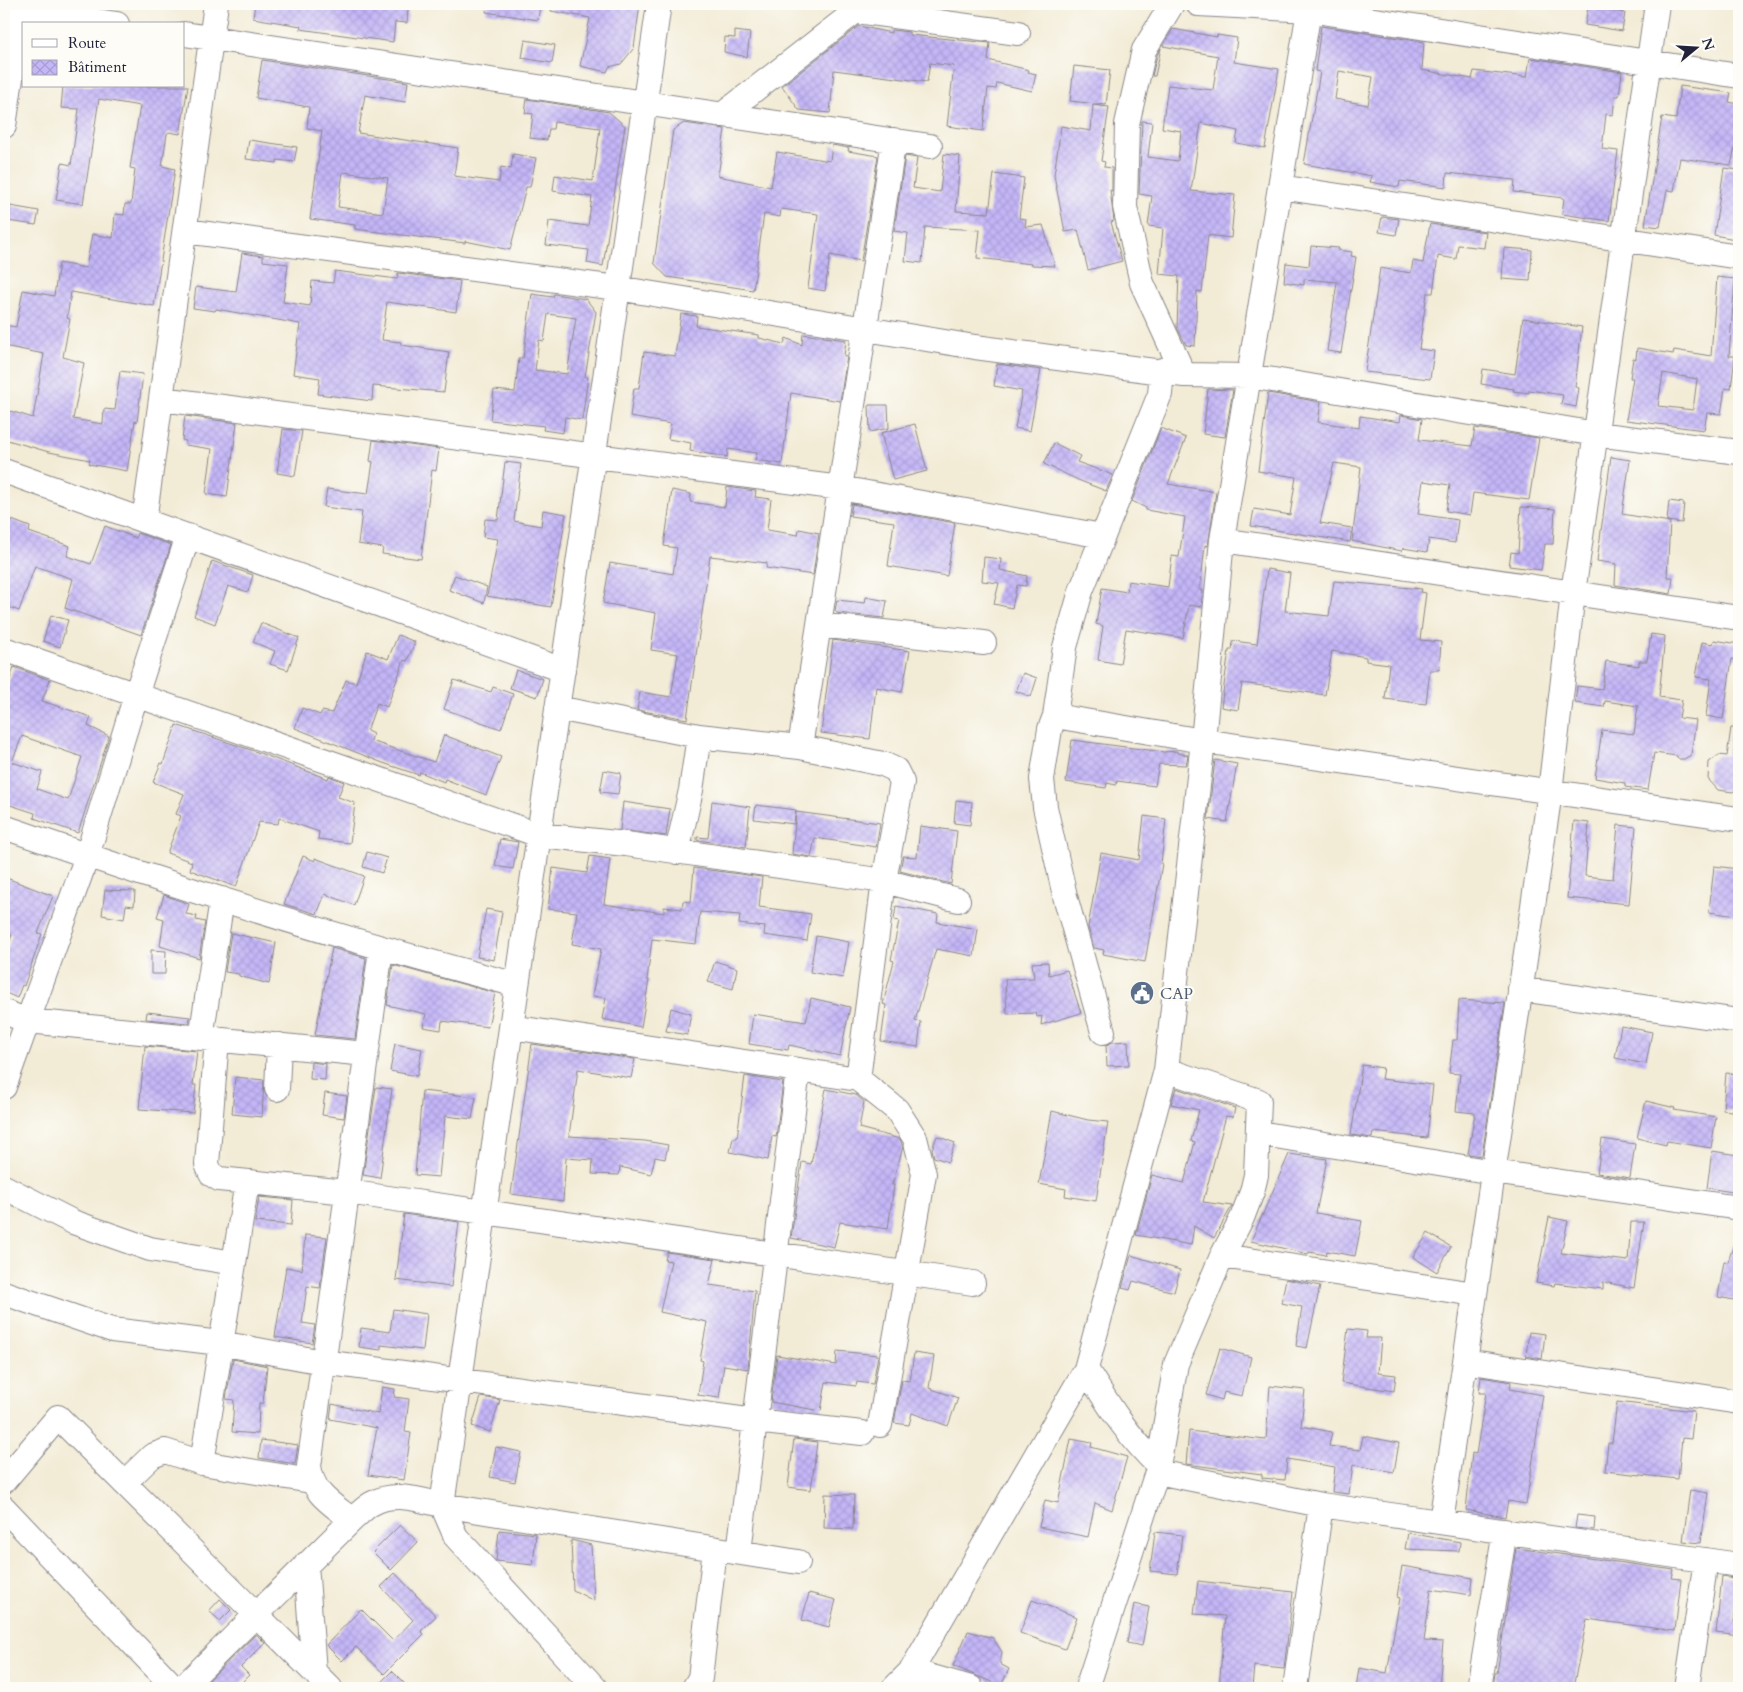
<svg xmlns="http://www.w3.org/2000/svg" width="1743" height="1692" viewBox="0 0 1743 1692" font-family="Cardo,serif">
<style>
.building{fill:url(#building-cross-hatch);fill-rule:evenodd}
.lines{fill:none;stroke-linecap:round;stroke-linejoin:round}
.minor-casing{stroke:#8a8688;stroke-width:26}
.minor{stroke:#fff;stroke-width:24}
.labels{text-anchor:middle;stroke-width:4.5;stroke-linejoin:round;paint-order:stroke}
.service-label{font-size:16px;fill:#4e5e75;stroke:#fdfcf7;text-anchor:start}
</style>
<defs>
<pattern id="building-cross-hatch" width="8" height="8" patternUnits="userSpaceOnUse" patternTransform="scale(1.25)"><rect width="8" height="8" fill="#c4b6f7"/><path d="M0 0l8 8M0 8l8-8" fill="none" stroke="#a89cd5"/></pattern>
</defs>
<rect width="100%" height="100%" fill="#fdfcf7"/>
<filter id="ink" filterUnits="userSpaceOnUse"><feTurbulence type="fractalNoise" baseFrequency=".02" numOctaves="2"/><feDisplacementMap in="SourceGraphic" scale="10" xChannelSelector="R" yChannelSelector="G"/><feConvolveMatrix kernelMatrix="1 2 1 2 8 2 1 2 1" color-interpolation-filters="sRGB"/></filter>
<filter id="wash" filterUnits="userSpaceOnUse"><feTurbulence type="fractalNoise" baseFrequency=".0096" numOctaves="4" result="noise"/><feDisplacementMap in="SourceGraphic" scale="20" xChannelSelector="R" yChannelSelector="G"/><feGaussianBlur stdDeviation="1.12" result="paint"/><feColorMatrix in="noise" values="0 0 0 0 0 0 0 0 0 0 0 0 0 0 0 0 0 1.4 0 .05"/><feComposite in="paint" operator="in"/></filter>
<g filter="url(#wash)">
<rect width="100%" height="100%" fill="#f2ebd5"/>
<g id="blocks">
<!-- building -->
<path class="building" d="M255 4H375L408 8 407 23 395 22 393 42 300 29 301 26 253 18Z
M487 4H540L538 20 486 12Z
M552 4H640L634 48 621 64 609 67 607 72 580 66 590 18 551 11Z
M1588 7 1625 13 1622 31 1585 25Z
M859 26 891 33V30L909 32V35L990 43 988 60 1029 70 1028 72 1036 74 1032 91 997 83 996 89 988 88 983 131 947 126 954 66 930 63 927 82 834 70 830 113 799 110 782 86Z
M1321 26 1424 42 1422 70 1472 79 1474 71 1527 77 1530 58 1622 72 1619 96H1615L1613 115 1606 114 1602 149 1618 151 1609 221 1562 214 1564 198 1514 192 1515 180 1447 173 1446 187 1400 181 1399 187 1370 182 1372 176 1304 164 1320 72 1315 71ZM1339 71 1373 77 1368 105 1335 99Z
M1173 29 1217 37V35L1237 38 1234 62 1279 69 1265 148 1236 143 1238 131 1201 123 1191 191 1235 195 1231 238 1208 235 1202 292 1197 291 1195 346 1186 345 1177 327 1179 276 1159 274 1163 228 1148 226 1152 196 1139 194 1142 121 1152 122 1148 157 1178 161 1181 131 1162 128 1168 85 1213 90 1218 56 1163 46Z
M735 31 750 33 747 57 724 52 725 37 735 38Z
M525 40 555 45 552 63 522 58Z
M1161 48 1155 76H1152L1157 55Z
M262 60 408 82 405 102 365 95 358 133 458 148 454 176 499 182 501 167 511 169 513 154 536 158 530 187H526L510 250 465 241V243L355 229V225L310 219 322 131 307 128 309 107 256 98ZM343 172 388 178 383 213 338 207Z
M1074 66 1110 70 1106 105 1070 101Z
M63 86H188L180 134 169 132 167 134 162 166 175 169 154 306 71 292 67 318 70 319 63 357 84 363 73 419 103 424 104 409 115 410 120 371 143 374 137 422 135 421 127 471 89 464 90 460 49 452 4 439V409L33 418 44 354 4 346V325L16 327 23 290 54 296 59 263 86 268 92 234 113 238 115 214 124 215 125 204H131L135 169 130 168 140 106 99 99 83 204 56 200 62 163 71 165 79 109 61 108Z
M1680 86 1731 93 1729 102 1739 104V138H1737L1731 165 1680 158 1674 191 1667 190 1660 227 1645 225 1662 117 1676 119Z
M527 99 609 112 625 126 603 266 587 263 589 250 546 245 549 221 588 226 592 197 553 191 555 175 593 181 600 128 554 122 553 129H549L547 140 530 138 533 114 525 113Z
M1093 105 1109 107 1101 161 1105 162 1104 167 1112 168V191L1110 190 1114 221 1111 222 1122 261 1088 270 1078 230 1065 232 1054 175 1061 126 1091 131Z
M684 123 725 129 718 176 771 187 777 152 830 161 832 145 849 148 848 151 878 156 861 261 830 255 825 291 808 288 818 214 781 209 780 217 764 214 753 290 667 277 654 263 673 130Z
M249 140 297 147 294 162 277 160V163L246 159Z
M944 154 960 156 956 211 989 213 994 174 1024 178 1019 218 1026 219 1025 227 1043 225 1055 266 1032 265V264L977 258 980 230 925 227 922 263 905 261 908 233 894 231 905 156 917 158 913 188 940 192Z
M1724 168 1739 170V208L1735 239 1714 235Z
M10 206 39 211 36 225 7 221Z
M1382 217 1399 219 1396 235 1379 232Z
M1430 224 1486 232 1484 248 1458 245 1456 259 1438 256 1433 293H1427L1419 349 1434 351 1430 379 1365 372 1380 268 1411 273 1413 261 1423 263Z
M1311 246 1339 248 1338 250 1352 252 1351 256 1356 257 1341 353 1327 351 1337 282 1304 279V285L1284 282 1286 263 1309 266Z
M1504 248 1532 250 1530 281 1502 279Z
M242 253 263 256V261L288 264 283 302 310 306 312 281 333 283 335 271 397 279 398 273 460 281 456 312 387 302 382 340 401 342V345L449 352 444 392 373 386 372 401 318 394 320 378 293 374 300 324 216 309 215 311 193 308 196 287 236 292Z
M1717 277 1735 279 1729 356H1735L1731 389 1725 388 1721 414 1707 413 1704 430 1626 420 1633 378H1630L1633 358 1636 359 1637 348 1673 354 1674 350 1711 356ZM1663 373 1697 379 1693 410 1658 406Z
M532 294 553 297 554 294 586 299 596 312 585 377H588L582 420 565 417 563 433 543 430 544 426 490 420 494 390 515 392 519 358H523ZM548 314 576 318 567 374 535 370 539 340 544 341Z
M681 314 697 316 696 326 759 335V338L784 344 786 338 802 345 803 334 846 340 844 356 847 357 840 401 791 393 782 464 755 460 757 453 728 449 727 457 690 451 691 443 668 439 671 424 630 417 634 388H639L644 352 675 356Z
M1523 318 1582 327 1575 387 1579 388 1576 407 1561 404 1563 395 1529 390V393L1513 391 1514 389 1481 384 1483 369 1515 374Z
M997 364 1041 370 1030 431 1015 428 1022 391 994 386Z
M1208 389 1233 390 1225 437 1203 434Z
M1268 393 1321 402 1318 422 1359 428 1360 416 1400 422 1401 415 1422 419 1419 440 1472 446 1475 428 1539 438 1529 500 1473 493 1470 515 1446 511 1450 485 1423 481 1418 514 1458 520 1455 543 1429 539 1427 552 1403 548 1402 551 1352 541 1361 467 1334 463 1320 523 1352 528 1350 542 1251 526 1254 509 1290 515 1296 477 1258 471Z
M869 405H888L889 428 870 432Z
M185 416 237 423 227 497 206 494 212 449 185 445 186 441 182 440Z
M915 424 927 471 893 480 881 433Z
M1161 428 1186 438 1168 484 1216 492 1208 546 1205 545 1200 590H1203L1201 607 1189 605 1183 638 1126 629 1120 664 1098 660 1103 626 1096 624 1102 588 1127 592 1128 581 1168 587 1172 556 1179 557 1185 517 1146 510V508L1132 501Z
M283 429 302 431 295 476 277 473Z
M373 440 439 449 436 471 432 470 421 559 382 554 383 548 358 544 362 512 324 507 327 489 368 494 373 462 370 461Z
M1054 443 1080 456 1077 462 1113 475 1106 491 1078 480 1044 464Z
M1611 457 1630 460 1622 514 1670 522 1667 577H1673L1671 594 1615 585 1616 564 1597 561Z
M505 462 521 464 514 521 541 526 543 510 566 514 551 607 487 596 498 539 483 537 485 519 498 520Z
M727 487 756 491 755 497 771 499 767 530 798 535 799 529 819 533 813 575 766 568 767 563 710 556 687 719 637 710 640 692 671 697 678 654 651 650 656 613 603 603 610 563 673 574 677 548 664 546 672 490 691 494 690 502 725 507Z
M1669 501 1684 503 1682 523 1667 521Z
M852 504 955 523 947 576 888 566 894 522 850 516Z
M1521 507 1555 509 1553 544H1545L1541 570 1509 566 1511 552 1518 553Z
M4 517 30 527 29 532 70 546 67 556 91 564 105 526 136 538 137 533 171 545 141 635 65 608 73 579 35 566 19 611 4 605Z
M984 557 1001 559 1000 570 1027 576 1026 586 1017 585 1012 608 994 604 999 583 982 581Z
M212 561 253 575 248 592 228 586 215 624 194 616Z
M1267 569 1290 573 1285 611 1329 616 1334 581 1422 589 1421 592 1426 593 1420 640 1441 642 1439 670H1430L1426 704 1385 699 1389 664 1366 661V657L1332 651 1325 695 1242 683 1238 710 1221 707 1229 650H1232L1233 641 1257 644Z
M455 575 487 587 484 603 449 590Z
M866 597 887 601 884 618 837 613 835 611 837 600 865 603Z
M51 615 68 620 60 647 43 641Z
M261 623 299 638 288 670 270 664 275 651 253 642Z
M1651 634 1665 636 1659 697 1682 700 1679 718 1696 720 1691 755 1684 759H1678L1677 756 1654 753 1648 790 1625 787V783L1595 778 1602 730 1634 734 1638 706 1605 701 1604 707 1575 703 1577 686 1602 689 1606 661 1639 666V661H1647Z
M398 635 415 642 407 661 404 660 387 707 377 703 367 731 373 734 371 741 434 762 444 735 501 757 486 795 445 779 444 782 420 772 419 775 383 763 295 728 302 708 320 715 322 711 332 713 346 680 356 683 367 651 388 659Z
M833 640 910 651 902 692 876 687 870 739 821 733Z
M1714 640 1739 644V660L1732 659 1723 719 1706 716 1711 679 1696 677 1702 642 1713 644Z
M14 667 50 680 42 701 91 717 88 726 109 736 78 833 34 818 35 813 4 803V696ZM22 736 82 757 68 800 37 789 42 772 12 762Z
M516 670 543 679 537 697 510 688Z
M1023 673 1037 678 1031 697 1016 691Z
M454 680 491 692 493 687 513 694 501 729 444 709Z
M176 725 257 752 328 779 329 776 344 782 338 797 355 803 350 843 318 839 319 832 279 818 278 824 259 822 236 887 190 870 192 862 167 853 181 816 176 814 184 794 153 782 161 763 163 764Z
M1731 728H1739V786L1733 792 1718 790 1708 779 1709 762 1719 755 1727 756Z
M1072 740 1164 752 1177 751V753L1188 755 1186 765 1159 764 1155 786 1117 781 1116 785 1107 783 1106 788 1066 782Z
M1215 760 1237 764 1227 822 1208 819Z
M604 770 621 773 618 794 600 792Z
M956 800 972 802 970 825 954 823Z
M712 801 750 807 746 847 697 840V837L708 838Z
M623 802 670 809 666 836 620 830Z
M756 805 796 810 794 824 754 819Z
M796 812 880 823 876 847 815 838 811 857 792 854Z
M1144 816 1166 819 1161 864H1162L1145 962 1103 954 1104 950 1094 948 1088 927 1101 853 1139 860Z
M1574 821 1589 823 1585 876 1613 879 1618 825 1636 827 1629 904 1567 898Z
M920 826 957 831 951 884 900 871 903 856 917 857Z
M500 839 518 842 513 869 495 866Z
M367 852 387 858 382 873 363 867Z
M303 856 315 861V858L364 876 354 905 325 894 317 914 284 904Z
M590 856 610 859 604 904 664 913V907L682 909 683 901 691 902 694 868 762 877 759 907 811 914 807 941 764 935 765 927 739 924 740 915 700 912 696 944 652 939 647 980H649L641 1027 602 1019 606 998 592 996 601 949 572 944 577 912 548 909 553 868 587 873Z
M1714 866 1739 869 1737 916 1709 912Z
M4 877 53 896 38 933 42 934 24 986 22 985 17 998 4 992V959L12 935 4 932Z
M105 890 135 891 134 906 126 905 124 919 102 915Z
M164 895 189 904 186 914 197 916 196 920 205 922 199 958 160 946 164 919 157 917Z
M896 906 938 914 937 922 978 929 974 956 936 949 915 1021 921 1022 918 1047 881 1041 886 1005 883 1004 894 961 891 960 899 921 894 920Z
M486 909 502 912 494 960 477 957Z
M231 933 276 943 269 984 239 976V974L225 972Z
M816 936 849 942 843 978 810 972Z
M332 948 366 958 355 1039 315 1035Z
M151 950 166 951 165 974H151Z
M715 961 737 968 733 989 708 982Z
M1048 962 1049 975 1067 970 1081 1013 1041 1025 1042 1016 1037 1017 1036 1013 1007 1014 1005 979 1034 978 1032 963Z
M393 965 495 993 488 1027 442 1021 441 1030 423 1027 426 1014 387 1005Z
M811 998 850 1007 840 1056 789 1045 788 1050 749 1044 753 1014 806 1022Z
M1459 1000 1505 1003 1482 1156 1468 1154 1475 1113 1456 1111 1460 1074 1449 1073 1453 1040H1457Z
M671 1008 691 1014 687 1035 666 1031Z
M147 1012 190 1017 189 1023 146 1019Z
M1621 1026 1652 1032 1646 1064 1615 1058Z
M1128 1041 1129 1065 1107 1066 1106 1045 1113 1042Z
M395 1044 422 1049 417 1076 390 1071Z
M532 1044 635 1059 631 1078 578 1069 569 1136 645 1141 668 1145 665 1159 655 1157 651 1174 620 1167 619 1175 592 1174 593 1160 566 1158 563 1201 511 1194Z
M145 1046 197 1051 193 1085H196L193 1113 139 1109Z
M311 1062 326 1064 325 1080 310 1079Z
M1362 1065 1383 1068 1381 1079 1433 1085 1427 1138 1373 1132 1372 1138 1351 1135Z
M1726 1073 1739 1074V1112L1723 1110Z
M745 1076 783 1082 776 1137 772 1136 768 1160 730 1152 733 1138H737Z
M235 1077 264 1080 262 1117 232 1114Z
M376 1087 392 1089 380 1178 363 1175Z
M1176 1088 1235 1108 1233 1117 1226 1116 1203 1202 1232 1206 1214 1238 1194 1226 1191 1245 1136 1235 1152 1175 1184 1183 1195 1142 1191 1141 1199 1110 1171 1104Z
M826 1089 856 1095 864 1102 859 1128 900 1139 903 1147 892 1185H894L888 1229 840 1222 834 1247 791 1238 802 1162 811 1164Z
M422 1091 476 1097 472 1119 445 1116 439 1177 415 1175Z
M325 1093 347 1096 344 1118 322 1115Z
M1646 1101 1675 1108 1674 1110 1716 1117 1711 1148 1667 1141 1666 1145 1637 1138Z
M1052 1111 1088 1120 1108 1122 1096 1201 1065 1196 1066 1189 1039 1184Z
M937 1136 955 1143 948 1162 934 1157 932 1149Z
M1602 1139 1635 1144 1630 1178 1597 1173Z
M1712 1151 1739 1155V1193L1707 1188Z
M1289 1154 1327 1159 1316 1213 1362 1221 1355 1256 1327 1251 1326 1255 1309 1252 1308 1254 1251 1241Z
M259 1197 293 1200 291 1225 255 1222Z
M404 1214 459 1222 451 1287 396 1280Z
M1549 1217 1568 1221 1561 1253 1628 1261 1631 1222H1644L1634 1288 1603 1282V1289L1555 1283 1554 1286 1536 1283Z
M1428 1233 1451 1247 1437 1272 1413 1257Z
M305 1235 327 1237 320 1288 307 1286 302 1323 315 1325 312 1343 275 1337 286 1267 302 1270Z
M1736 1237H1739V1301L1718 1297 1724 1261 1728 1262Z
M667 1252 715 1259 709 1285 755 1291 748 1369 724 1365 719 1398 698 1395 703 1361 700 1360 707 1322 660 1312 671 1261 665 1260Z
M1131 1255 1180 1270 1174 1292 1133 1281 1130 1290 1122 1288Z
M1286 1279 1320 1286 1307 1348 1296 1346 1302 1307 1281 1303Z
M393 1309 427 1314 423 1350 381 1345V1350L359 1347 361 1328 390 1332Z
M1348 1329 1367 1331 1366 1338H1381L1378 1373 1396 1375 1394 1391 1341 1383Z
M1529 1332 1545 1334 1542 1359 1526 1356Z
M1220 1348 1251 1357 1242 1396 1224 1392 1222 1400 1206 1395Z
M837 1351 878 1355 873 1384 857 1382 856 1386 826 1382 821 1411 771 1402 777 1355 836 1365Z
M914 1353 934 1356 929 1388 958 1398 948 1426 912 1413 909 1425 894 1423 902 1380 910 1381Z
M233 1359 267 1366 263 1403H259L258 1434 232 1432 234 1400 226 1399Z
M1481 1377 1511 1382 1510 1389 1543 1395 1526 1504 1508 1501 1505 1517 1466 1510 1472 1453 1476 1454 1486 1393H1479Z
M1270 1386 1305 1390 1301 1426 1332 1432 1329 1446 1360 1450 1363 1436 1399 1443 1394 1472 1353 1465 1349 1494 1332 1492 1335 1467 1287 1459 1285 1480 1262 1478V1474L1186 1464 1189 1431 1266 1440Z
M382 1387 395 1389 394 1397 409 1399 405 1432 411 1433 404 1480 368 1475 377 1428 330 1419 332 1404 378 1414Z
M481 1397 500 1400 490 1432 472 1426Z
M1617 1402 1694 1411 1691 1439 1682 1438 1678 1479 1605 1471 1608 1443H1612Z
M794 1439 817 1442 811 1490 788 1487Z
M1071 1439 1092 1443 1091 1447 1127 1457 1112 1510 1095 1503 1088 1537 1039 1527 1045 1500 1058 1503Z
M261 1440 298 1445 295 1464 259 1458Z
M496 1447 521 1452 515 1482 490 1477Z
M1690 1490 1708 1493 1701 1543 1683 1541Z
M825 1494 854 1495 853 1529 824 1528Z
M1577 1515 1595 1517 1594 1530 1575 1528Z
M400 1525 418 1542 391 1570 373 1552Z
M499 1530 536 1534 533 1565 496 1561Z
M1155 1532 1182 1535 1177 1574 1150 1571Z
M1408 1533 1460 1542 1459 1551 1405 1549Z
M571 1540 591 1545 594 1601 573 1590Z
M1516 1548 1674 1570 1672 1578 1681 1579 1675 1631 1587 1619 1573 1688H1524L1509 1685 1508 1688H1493L1495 1673H1497Z
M1402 1566 1473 1578 1471 1595 1431 1589 1424 1641 1443 1642 1439 1688H1356L1359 1668 1387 1673 1400 1598 1397 1597Z
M395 1573 436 1616 421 1631 424 1634 384 1674 356 1647 342 1661 326 1645 361 1609 393 1641 413 1620 381 1587Z
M1722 1576 1738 1579 1733 1621 1739 1622V1636L1716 1633Z
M1198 1581 1293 1592 1284 1669 1254 1666 1252 1688H1219L1225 1616 1194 1614Z
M809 1593 836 1600 829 1627 802 1620Z
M220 1599 231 1610 220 1621 209 1611Z
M1032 1600 1077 1617 1065 1649 1020 1633Z
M1134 1604 1149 1607 1142 1646 1127 1643Z
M968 1631 993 1638 1002 1652 1000 1664 1009 1669 1001 1686 953 1666Z
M256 1634 265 1643 241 1667 249 1675 236 1688H201Z
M392 1671 409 1688H375Z"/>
</g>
</g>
<g filter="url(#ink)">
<use href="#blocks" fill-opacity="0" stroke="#8a8688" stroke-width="1"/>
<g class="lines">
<!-- minor casing -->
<g class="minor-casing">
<path id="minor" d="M1172 4 1144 50 1127 124 1125 207 1142 283 1184 375
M1198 4 1309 10 1739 76
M4 7 117 24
M857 11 1018 33
M184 34 930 146
M722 115 865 4
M4 126 22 4
M1280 187 1739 257
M185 231 617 288 975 347 1184 375 1249 376 1596 434 1739 452
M162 399 840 488 1102 536
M4 471 563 670
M144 521 216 4
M1222 540 1739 618
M819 625 984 643
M4 649 539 835 626 844 884 881 958 900
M557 708 699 736 800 747 883 764 896 770 902 782 884 881 858 1079
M1055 716 1203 741 1739 819
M800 747 894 140
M4 827C173 886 344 940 517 985
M677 852 691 790 699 736
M1520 989 1739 1021
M4 1012 28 1021 366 1054
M511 1027 858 1079 897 1110 915 1138 924 1174 880 1425
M1103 1032 1065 896 1045 807 1042 779 1050 729 1055 716 1065 647 1081 591 1160 394 1162 370
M201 1038 222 899
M217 1039 207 1164 211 1174 219 1179 347 1192 973 1283
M4 1087 87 856 136 695 188 536
M277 1089 279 1045
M1258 1133 1493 1172 1739 1208
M4 1187 73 1222 150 1249 234 1263
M1222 1256 1475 1294
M4 1293 112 1330 220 1343 323 1362 755 1421 862 1433
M1465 1361 1739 1402
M1086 1369C1108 1404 1128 1437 1158 1465
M202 1463 311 1481
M1157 1472 1321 1505 1739 1565
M4 1481 58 1417 330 1688
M124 1483 152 1456 165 1451 202 1463 247 1182
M4 1508 175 1688
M352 1520C331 1503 313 1495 309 1466L381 950
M1441 1522 1550 792 1573 593 1657 4
M739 1552 798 1070
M306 1564 314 1672
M911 1671 971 1688
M182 1688 352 1520C359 1514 366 1506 373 1503 395 1491 420 1500 442 1505L798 1562
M595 1688 456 1537 442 1505 659 4
M694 1688 700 1678 715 1549
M894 1688 911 1671 1086 1369 1166 1070 1203 741 1222 540 1310 4
M1087 1688 1157 1472 1176 1364 1222 1256 1242 1218 1252 1192 1256 1175 1259 1101 1166 1070
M1295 1688 1321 1505
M1479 1688 1505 1531
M1687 1688 1706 1560"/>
</g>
<!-- minor -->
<use href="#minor" class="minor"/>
</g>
</g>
<!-- icons -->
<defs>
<g id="civic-disc" transform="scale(1.25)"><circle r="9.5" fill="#5c6f8a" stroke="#fdfcf7"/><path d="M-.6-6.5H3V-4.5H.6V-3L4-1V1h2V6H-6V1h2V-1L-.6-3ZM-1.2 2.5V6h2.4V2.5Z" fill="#fff"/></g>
</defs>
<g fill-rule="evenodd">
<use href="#civic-disc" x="1142" y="993"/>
</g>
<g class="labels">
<!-- service labels -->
<g class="service-label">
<text x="1160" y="999">CAP</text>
</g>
</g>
<!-- margin -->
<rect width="1743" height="1692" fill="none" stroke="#fdfcf7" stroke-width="20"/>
<!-- legend -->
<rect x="22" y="22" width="162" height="65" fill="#fdfcf7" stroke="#a5a5ac"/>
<rect x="32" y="39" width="25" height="8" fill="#ffffff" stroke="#a5a5ac"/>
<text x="68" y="48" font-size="15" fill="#22223b">Route</text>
<rect x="32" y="60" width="25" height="15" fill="url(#building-cross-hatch)" stroke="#a5a5ac"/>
<text x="68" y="72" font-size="15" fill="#22223b">Bâtiment</text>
<!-- north arrow -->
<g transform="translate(1696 48) rotate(72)" stroke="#fdfcf7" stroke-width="4" paint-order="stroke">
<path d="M0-4L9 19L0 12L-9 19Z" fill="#22223b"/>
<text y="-8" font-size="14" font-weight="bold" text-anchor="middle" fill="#22223b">N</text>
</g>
</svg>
